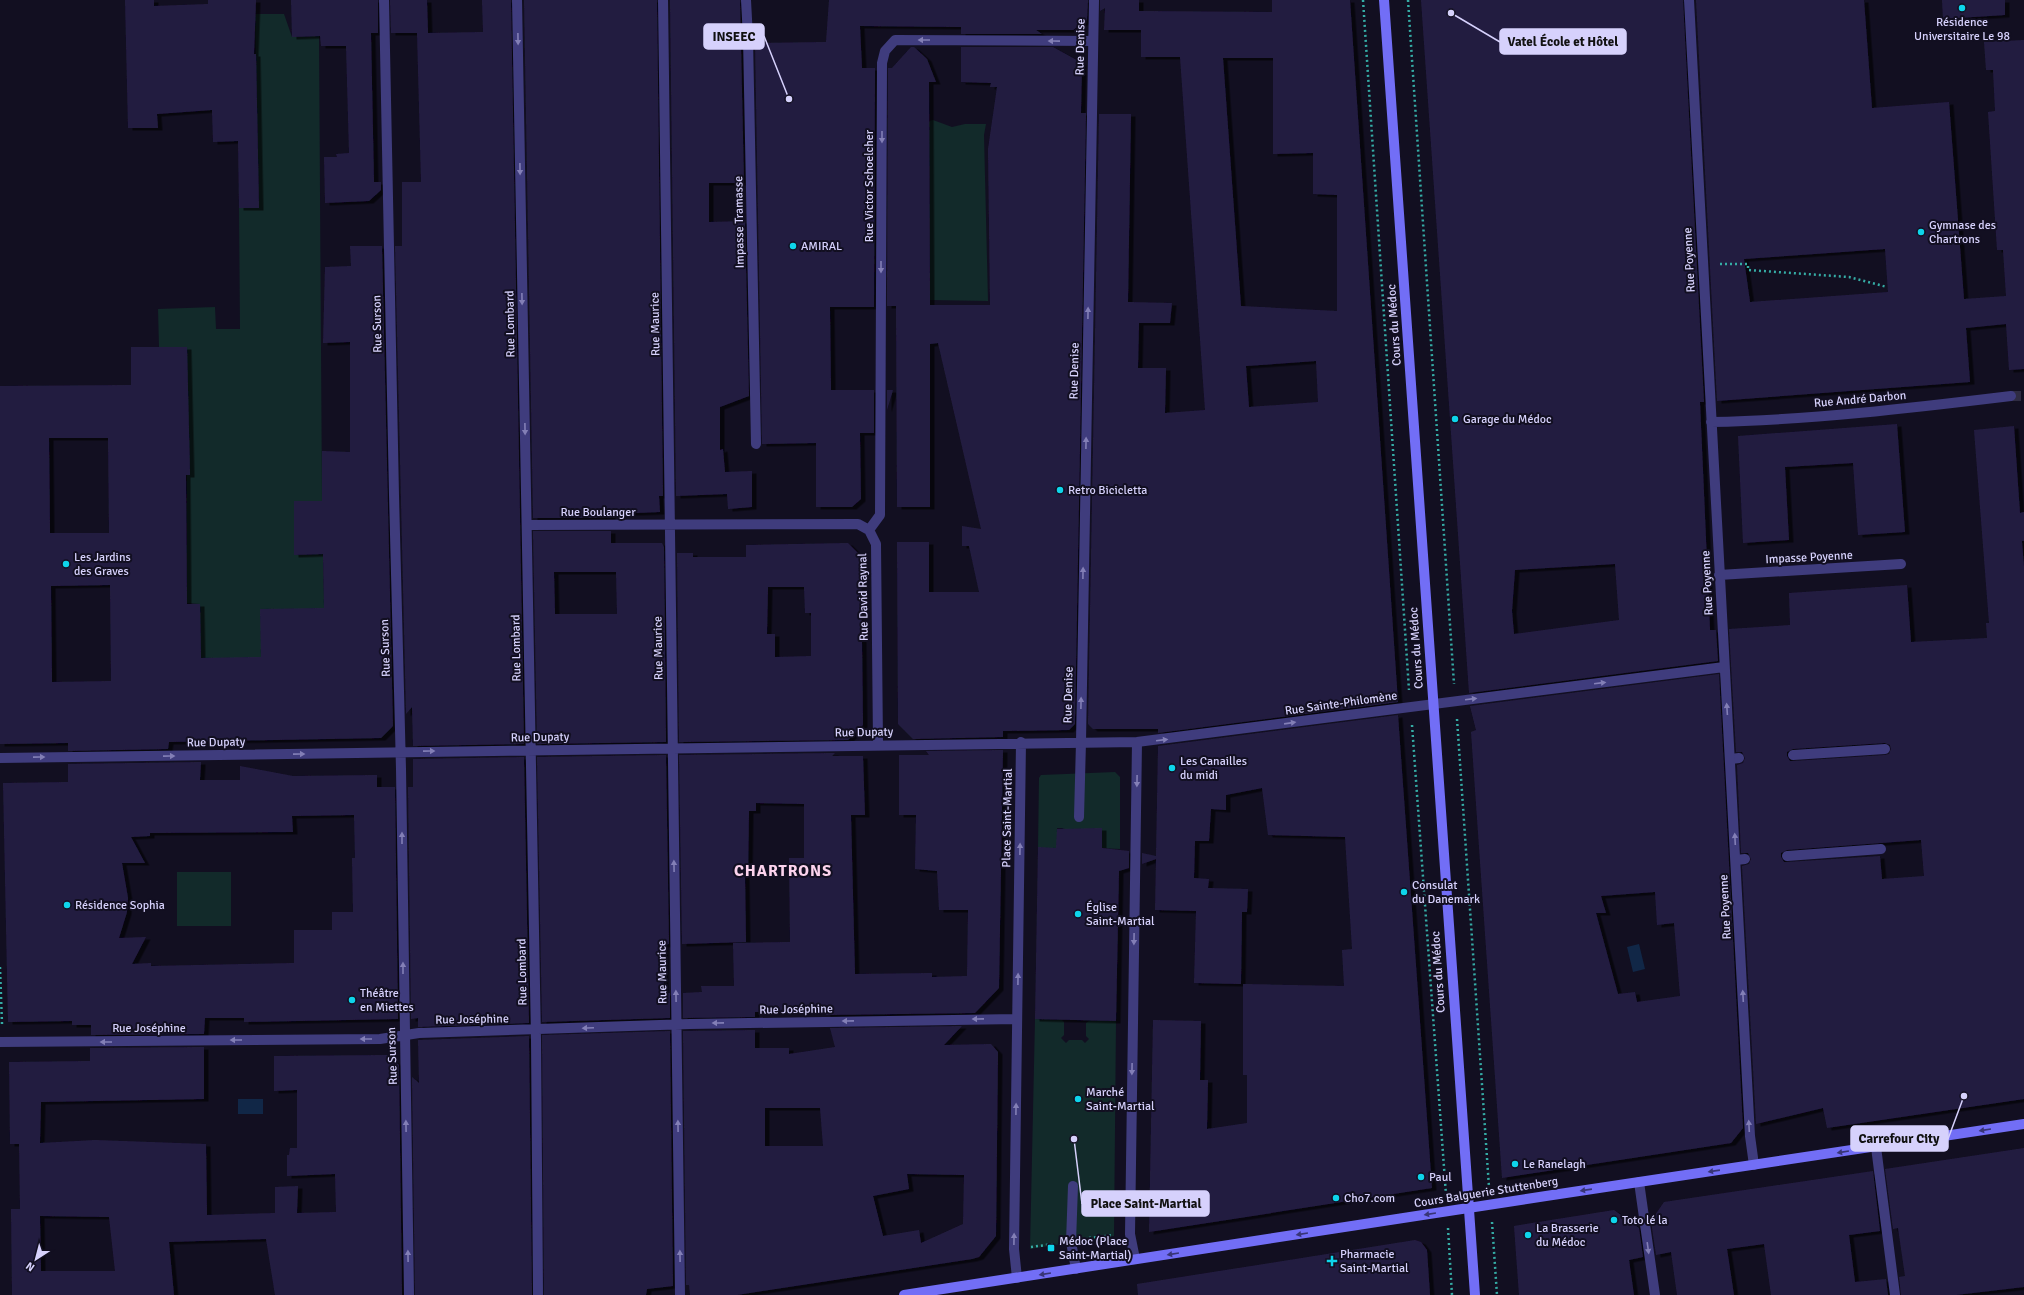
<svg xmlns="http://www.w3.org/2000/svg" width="2024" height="1295" viewBox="0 0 2024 1295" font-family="Signika,sans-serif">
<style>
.green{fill:#122a2a}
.water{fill:#112747}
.building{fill:#231c41;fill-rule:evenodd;filter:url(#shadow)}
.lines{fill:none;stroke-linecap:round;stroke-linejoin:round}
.street-tunnel{stroke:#2f2c42;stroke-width:10;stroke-dasharray:10 5;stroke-linecap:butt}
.path{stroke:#35aca5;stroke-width:2.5;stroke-dasharray:2 3;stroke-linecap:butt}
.lane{stroke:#3f3c7d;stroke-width:10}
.street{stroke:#3f3c7d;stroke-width:10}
.secondary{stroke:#726ef6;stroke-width:10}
.oneway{fill:#837fb6}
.oneway2{fill:#383576}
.poi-dot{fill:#0ed5eb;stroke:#120f21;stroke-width:1.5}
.labels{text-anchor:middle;stroke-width:4;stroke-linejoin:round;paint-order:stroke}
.poi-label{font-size:12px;fill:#d6d1fc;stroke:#120f21;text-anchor:start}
.street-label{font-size:12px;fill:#d6d1fc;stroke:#120f21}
.district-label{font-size:16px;font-weight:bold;letter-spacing:1px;fill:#fcd3ed;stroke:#120f21}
.leader{fill:none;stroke:#d6d1fc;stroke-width:1.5}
.callout-dot{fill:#d6d1fc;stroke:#120f21;stroke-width:1.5}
.callout{fill:#d6d1fc;stroke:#d6d1fc;stroke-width:1.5}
.callout-label{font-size:13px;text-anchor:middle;font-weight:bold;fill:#111}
</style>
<defs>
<filter id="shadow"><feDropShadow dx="4.5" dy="2.5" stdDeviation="0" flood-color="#0009"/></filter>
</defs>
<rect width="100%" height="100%" fill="#120f21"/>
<!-- green -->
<path class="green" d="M255 14H284L292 37 319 36 322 501H294V555L323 554 325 657 187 659 200 604 187 603V347H159L158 309 215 307 216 329H240L239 208 259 207Z
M933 120 952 127 965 124H986L984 135 988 301 930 300 929 121Z
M1115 772 1120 777V849L1100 848 1062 828H1057L1058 848H1038L1039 778 1041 775Z
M177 872H231V926H177Z
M1035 1019 1062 1020 1064 1022V1035L1061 1038 1066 1043 1069 1040H1082L1085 1043 1089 1039 1086 1036V1023L1090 1020 1116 1021 1114 1236 1030 1249Z"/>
<!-- water -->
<path class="water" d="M1639 944 1645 969 1633 972 1627 947Z
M238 1099H263V1114H238Z"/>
<!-- building -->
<path class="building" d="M125 0H154V6L208 4V0H256L254 54H256L259 208H239L238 141 213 142 212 110 157 114 158 128H128Z
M291 0H378V33H371L374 182H381V190L369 201 325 203 324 157H337L336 154 349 153 346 46H321L320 36 292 37Z
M390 0H427L428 33 483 32 482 0H511L524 744 413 746 412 707 406 714 395 246H402V182H421L417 33H420H391Z
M524 0H657L663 496H659L660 512 611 514V518H533Z
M670 0H740L744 183H709V222L745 221 749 396 720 407V450L723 449 725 472 752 471V507L728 509 727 494 676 496Z
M829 0H1088L1087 20 1073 30H1036L1042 34H961V27L860 26 862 68H875L874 307H830L831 390H874V433H860L861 499 852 507H816V443L762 444 755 43 826 42Z
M1100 0H1139V11L1272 12V0H1350L1398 702 1158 733V729H1093L1088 724 1099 114H1131L1128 302 1172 303 1170 323H1139L1138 368H1166L1165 413 1205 410 1180 57H1141V30H1104L1105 8 1100 11ZM1223 58H1273V154L1313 153V194L1337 195V311L1241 306ZM1316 361 1318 402 1249 407 1246 366Z
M1421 0H1683L1704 402H1700L1710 630H1716L1718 661 1469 693ZM1615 564 1619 620 1514 634 1512 611 1515 570Z
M1696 0H1864L1872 108 1949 102 1964 299 2006 296 2003 250H1997L1988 112 1995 111 1993 70H1986L1984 42 2024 40V369L2009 370 2006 324 1966 328 1970 382 1717 401ZM1885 249 1888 292 1750 302 1744 259Z
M1942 0H2005V15L1943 19Z
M911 47H914L927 59 936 82H929L930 305H990L988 149 997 87H990L991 83 961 82V47H1053L1082 63 1081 113H1086L1075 724 1069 730 1003 731V737L913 739 898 724 897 542H929V592H979L969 546H962V526L981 529 938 343 930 344V507H897L896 306H887L888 68H892Z
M350 246H382L393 726 381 738 169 742 168 749 68 751V743L0 744V386L131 385V347H187L190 475H186L187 604H200L201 658 261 657 260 609 324 608 323 554 294 555V501H322V451L350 452V342L323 343 325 267 351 266ZM49 438H108L109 533H50ZM110 585 111 681 52 682 51 586Z
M887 390H893L887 410Z
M1897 424 1905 532 1858 535 1853 463 1785 467 1789 540 1743 543 1738 436Z
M2014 426 2020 513 2024 512V541H2022L2024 567V1099L1827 1128 1823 1108 1756 1124 1742 866 1749 864 1751 859 1748 853H1741L1737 765 1743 763 1745 758 1742 752H1736L1729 629 1790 625 1789 593 1907 585 1911 642 1987 638 1986 623H1989L1974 430ZM1885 743 1890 745 1891 749 1889 754 1885 755 1793 761H1790L1787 756V752L1793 749ZM1921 840 1924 876 1882 879 1880 856 1787 862H1784L1781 857V853L1787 850Z
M533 531H611V543H662L664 547 666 742 537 744ZM554 572H616L617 614H555Z
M848 543 861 556 863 725 848 740 679 742 677 553H693V557H746V545ZM768 587H804L805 613H811V656L775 657V634H767Z
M1719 674 1743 1128 1731 1143 1502 1178 1471 732 1476 730 1470 706ZM1655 892 1657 925 1674 923 1680 996 1637 1002 1635 992 1618 994 1596 913H1606L1601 896Z
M1398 715 1432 1188 1149 1232 1153 1020 1201 1021 1200 1080H1208L1207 1129 1247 1123V1075H1243V984L1344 986 1342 950 1352 949 1345 837 1268 835 1262 788 1226 795V810L1211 809 1209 841H1195L1194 878 1209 879 1208 888 1248 889 1247 912H1242L1241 984 1194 983 1196 911 1155 910 1156 859 1142 864V853L1156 856 1158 746Z
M1003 750 999 988 975 1013 826 1015 825 1011 755 1012V1017L683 1018V993L702 992 701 986H734L733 943 790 942 789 858H804V804L756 803V811H749L748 875H745L746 942 682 944 679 755 835 753 832 756H863L865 815H851L855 974 932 973V977L967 976 968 910H939L937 871 915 869 916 815H899V755H929L926 751Z
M666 755 669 944 664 945V993H670V1018L542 1022 537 757Z
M524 757 529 1023 418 1027V1018L411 1019 408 787H413V759Z
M201 762 200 780H240V766L293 776 377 775V787H395L398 1019 244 1022V1018H205L204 1034 91 1035V1025H72V1021L8 1022 3 783 68 782V764ZM354 815 355 858H352L353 912H332V930H294V963L151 966V963L132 964 146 937 119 938 127 912 128 898 122 863H145L131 837 150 836V833L293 832 292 816Z
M1102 828V848L1129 851V868L1119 871 1116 1021 1035 1019 1038 847 1056 848 1057 829Z
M962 1026 944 1045 991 1044 998 1052 996 1236 979 1257 972 1259 737 1295H690L689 1285H686L683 1031 755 1030V1048H789V1054L835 1047 830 1028ZM765 1108H820L823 1146H765ZM907 1174 964 1175 963 1224 921 1243 919 1230 883 1236 873 1196 909 1189Z
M670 1031 673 1286 647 1289 646 1295H544L542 1035Z
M529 1036 532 1295H415L412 1077 419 1083 418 1040Z
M204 1047V1099L41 1102 40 1143 95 1140 206 1144 207 1215 275 1213V1187L298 1186 297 1213 336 1212 335 1174 287 1176V1155H289L290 1148H297V1090L274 1091V1056L387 1055 399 1065 402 1295H275L266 1239 169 1242 174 1295H12L11 1209H20L19 1144H10L9 1062 90 1061V1048ZM40 1216 109 1217 115 1271H41Z
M2024 1148V1287L1956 1295H1901L1899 1277 1905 1276 1898 1228 1893 1229 1885 1169Z
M1873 1171 1880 1231 1849 1235 1855 1282 1886 1279 1888 1295H1771L1764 1244 1727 1249 1734 1295H1677L1671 1252 1656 1255 1651 1221 1664 1202Z
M1614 1210 1639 1228 1643 1257 1629 1260 1634 1295H1519L1514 1226Z
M1415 1240 1421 1242 1427 1250 1430 1295H1138L1137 1284Z"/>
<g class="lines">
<!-- street-tunnel -->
<path class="street-tunnel" d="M2011 396H2024"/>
<!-- path -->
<path class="path" d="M1363 0 1409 690
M1408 0 1454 684
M1720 264H1748V270L1849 277 1887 287
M1457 719 1489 1187
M1412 725 1446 1195
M0 967 2 1024
M1492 1222 1497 1295
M1448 1228 1452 1295
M1089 1238 1113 1235
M1031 1247 1054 1244"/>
<!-- lane -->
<path class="lane" d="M746 0 748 38 756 444
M1793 755 1885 749
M1731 759 1739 758
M1079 817 1081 742
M1787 856 1881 849
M1736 860 1745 859
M1876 1147 1895 1295
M1073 1186 1071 1242 1076 1269"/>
<!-- street -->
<path class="street" d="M384 0 394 495 401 769 409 1295
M517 0 536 1040 538 1295
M663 0 680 1295
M1689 0 1750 1136 1754 1165
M1711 422C1811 420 1912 408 2011 396
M527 525 858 524 869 530 876 544 878 744
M869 530 880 515 882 63 885 51 895 40 1093 41
M1719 575 1901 564
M1081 742 1094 0
M0 758 1137 742 1724 667
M0 1042 380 1039 419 1033 690 1024 1017 1019
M1639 1182 1655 1295
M1135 1259 1130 1234 1137 742
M1017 1278 1014 1249 1021 742"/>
<!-- secondary -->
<path class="secondary" d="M1384 0 1475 1295
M904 1295 1546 1196 2024 1124"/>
</g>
<!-- one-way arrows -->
<defs><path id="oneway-solid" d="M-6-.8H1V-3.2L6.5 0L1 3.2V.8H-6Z"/></defs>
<g class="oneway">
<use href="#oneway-solid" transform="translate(518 39) rotate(89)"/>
<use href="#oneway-solid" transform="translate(924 40) rotate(180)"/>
<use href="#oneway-solid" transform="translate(1054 41) rotate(-179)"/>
<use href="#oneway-solid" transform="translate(882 137) rotate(90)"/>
<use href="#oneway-solid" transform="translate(520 169) rotate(89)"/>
<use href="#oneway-solid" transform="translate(881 267) rotate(90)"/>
<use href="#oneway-solid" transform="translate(522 299) rotate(89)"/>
<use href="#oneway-solid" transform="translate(1088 313) rotate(-89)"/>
<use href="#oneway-solid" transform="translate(525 429) rotate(89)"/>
<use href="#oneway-solid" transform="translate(1086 443) rotate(-89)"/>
<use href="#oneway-solid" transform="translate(1083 573) rotate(-89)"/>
<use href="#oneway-solid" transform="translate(1600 683) rotate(-7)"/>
<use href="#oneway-solid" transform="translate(1471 699) rotate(-7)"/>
<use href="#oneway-solid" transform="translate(1081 703) rotate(-89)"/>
<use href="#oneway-solid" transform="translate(1727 709) rotate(-94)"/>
<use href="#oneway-solid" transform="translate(1290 723) rotate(-8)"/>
<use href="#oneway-solid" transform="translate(1162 740) rotate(-7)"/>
<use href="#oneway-solid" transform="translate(429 751) rotate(-1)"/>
<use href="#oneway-solid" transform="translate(299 754) rotate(-1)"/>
<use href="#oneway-solid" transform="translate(169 756) rotate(-1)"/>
<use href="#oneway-solid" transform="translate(39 757) rotate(-1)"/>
<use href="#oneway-solid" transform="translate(1137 781) rotate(91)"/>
<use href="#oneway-solid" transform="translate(402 838) rotate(-90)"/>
<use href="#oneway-solid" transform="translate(1735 839) rotate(-93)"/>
<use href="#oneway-solid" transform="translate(1020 849) rotate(-89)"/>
<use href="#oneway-solid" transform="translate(674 866) rotate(-91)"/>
<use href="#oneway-solid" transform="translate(1134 939) rotate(91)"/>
<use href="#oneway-solid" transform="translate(403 968) rotate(-90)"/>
<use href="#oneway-solid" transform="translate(1018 979) rotate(-89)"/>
<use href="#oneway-solid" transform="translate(676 996) rotate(-91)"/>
<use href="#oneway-solid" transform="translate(1743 996) rotate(-93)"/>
<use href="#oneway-solid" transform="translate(978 1019) rotate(179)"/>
<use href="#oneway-solid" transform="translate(848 1021) rotate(179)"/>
<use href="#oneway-solid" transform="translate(718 1023) rotate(179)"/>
<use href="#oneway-solid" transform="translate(588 1028) rotate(178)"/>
<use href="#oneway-solid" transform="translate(366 1039) rotate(180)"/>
<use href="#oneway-solid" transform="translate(236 1040) rotate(180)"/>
<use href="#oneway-solid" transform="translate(106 1042) rotate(180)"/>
<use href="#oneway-solid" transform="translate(1132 1069) rotate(91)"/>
<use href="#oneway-solid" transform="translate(1016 1109) rotate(-89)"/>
<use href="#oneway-solid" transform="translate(406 1126) rotate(-91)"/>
<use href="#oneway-solid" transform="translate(678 1126) rotate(-91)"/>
<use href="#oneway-solid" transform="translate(1749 1126) rotate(-93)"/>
<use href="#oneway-solid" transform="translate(1014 1239) rotate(-89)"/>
<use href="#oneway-solid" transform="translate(1648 1248) rotate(82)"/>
<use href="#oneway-solid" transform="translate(408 1256) rotate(-91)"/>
<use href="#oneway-solid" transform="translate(680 1256) rotate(-91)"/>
</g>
<g class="oneway2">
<use href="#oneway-solid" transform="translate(1985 1130) rotate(171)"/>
<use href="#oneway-solid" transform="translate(1843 1152) rotate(171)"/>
<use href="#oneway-solid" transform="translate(1714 1171) rotate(172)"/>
<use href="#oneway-solid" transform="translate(1586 1190) rotate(172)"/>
<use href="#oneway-solid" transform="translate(1430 1214) rotate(171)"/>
<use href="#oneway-solid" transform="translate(1302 1234) rotate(171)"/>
<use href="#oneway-solid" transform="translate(1173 1254) rotate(171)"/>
<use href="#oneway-solid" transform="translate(1045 1274) rotate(171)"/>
</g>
<!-- markers -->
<g class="poi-dot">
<circle cx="1962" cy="8" r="4"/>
<circle cx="1921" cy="232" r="4"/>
<circle cx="793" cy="246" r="4"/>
<circle cx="1455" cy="419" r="4"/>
<circle cx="1060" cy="490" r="4"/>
<circle cx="66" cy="564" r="4"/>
<circle cx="1172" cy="768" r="4"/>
<circle cx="1404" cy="892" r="4"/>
<circle cx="67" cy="905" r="4"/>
<circle cx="1078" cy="914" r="4"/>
<circle cx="352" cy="1000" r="4"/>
<circle cx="1078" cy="1099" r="4"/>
<circle cx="1515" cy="1164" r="4"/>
<circle cx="1421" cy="1177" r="4"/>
<circle cx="1336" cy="1198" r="4"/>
<circle cx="1614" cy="1220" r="4"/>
<circle cx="1528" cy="1235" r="4"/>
<rect x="1047" y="1244" width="8" height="8" rx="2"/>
<path d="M1330 1255h4v4h4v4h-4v4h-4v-4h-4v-4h4z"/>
</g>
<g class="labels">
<!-- poi labels -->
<g class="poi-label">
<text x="1962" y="26" text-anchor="middle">Résidence<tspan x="1962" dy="14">Universitaire Le 98</tspan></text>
<text x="1929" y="229">Gymnase des<tspan x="1929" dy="14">Chartrons</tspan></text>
<text x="801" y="250">AMIRAL</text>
<text x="1463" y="423">Garage du Médoc</text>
<text x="1068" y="494">Retro Bicicletta</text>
<text x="74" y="561">Les Jardins<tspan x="74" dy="14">des Graves</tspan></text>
<text x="1180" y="765">Les Canailles<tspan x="1180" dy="14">du midi</tspan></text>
<text x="1412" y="889">Consulat<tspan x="1412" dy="14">du Danemark</tspan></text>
<text x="75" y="909">Résidence Sophia</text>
<text x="1086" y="911">Église<tspan x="1086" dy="14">Saint-Martial</tspan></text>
<text x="360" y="997">Théâtre<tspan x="360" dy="14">en Miettes</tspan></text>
<text x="1086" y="1096">Marché<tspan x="1086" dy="14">Saint-Martial</tspan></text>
<text x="1523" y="1168">Le Ranelagh</text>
<text x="1429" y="1181">Paul</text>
<text x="1344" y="1202">Cho7.com</text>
<text x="1622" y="1224">Toto lé la</text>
<text x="1536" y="1232">La Brasserie<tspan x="1536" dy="14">du Médoc</tspan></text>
<text x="1059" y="1245">Médoc (Place<tspan x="1059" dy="14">Saint-Martial)</tspan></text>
<text x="1340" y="1258">Pharmacie<tspan x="1340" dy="14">Saint-Martial</tspan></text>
</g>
<!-- street labels -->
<g class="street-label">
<text transform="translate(1080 47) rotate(-89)" y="4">Rue Denise</text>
<text transform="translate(869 186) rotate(-90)" y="4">Rue Victor Schoelcher</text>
<text transform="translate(739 222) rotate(-91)" y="4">Impasse Tramasse</text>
<text transform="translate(1689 260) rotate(-93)" y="4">Rue Poyenne</text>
<text transform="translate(377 324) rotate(-91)" y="4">Rue Surson</text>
<text transform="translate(510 324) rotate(-91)" y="4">Rue Lombard</text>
<text transform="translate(655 324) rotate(-91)" y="4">Rue Maurice</text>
<text transform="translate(1394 325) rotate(-94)" y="4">Cours du Médoc</text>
<text transform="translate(1074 371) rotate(-89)" y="4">Rue Denise</text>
<text transform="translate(1860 399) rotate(-5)" y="4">Rue André Darbon</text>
<text x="598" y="516">Rue Boulanger</text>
<text transform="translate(1809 557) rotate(-3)" y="4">Impasse Poyenne</text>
<text transform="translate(1707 583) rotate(-93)" y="4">Rue Poyenne</text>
<text transform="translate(863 597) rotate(-91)" y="4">Rue David Raynal</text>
<text transform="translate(385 648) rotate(-92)" y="4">Rue Surson</text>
<text transform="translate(516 648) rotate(-91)" y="4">Rue Lombard</text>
<text transform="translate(658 648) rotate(-91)" y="4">Rue Maurice</text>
<text transform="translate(1416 648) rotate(-94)" y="4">Cours du Médoc</text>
<text transform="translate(1068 695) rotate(-89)" y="4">Rue Denise</text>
<text transform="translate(1341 703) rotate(-8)" y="4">Rue Sainte-Philomène</text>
<text transform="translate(864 732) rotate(-1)" y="4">Rue Dupaty</text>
<text transform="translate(540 737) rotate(-1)" y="4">Rue Dupaty</text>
<text transform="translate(216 742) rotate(-1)" y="4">Rue Dupaty</text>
<text transform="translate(1007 818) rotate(-89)" y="4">Place Saint-Martial</text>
<text transform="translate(1725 907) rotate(-93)" y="4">Rue Poyenne</text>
<text transform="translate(522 972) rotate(-91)" y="4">Rue Lombard</text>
<text transform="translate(662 972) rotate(-91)" y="4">Rue Maurice</text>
<text transform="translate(1438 972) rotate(-94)" y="4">Cours du Médoc</text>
<text transform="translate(796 1009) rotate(-1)" y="4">Rue Joséphine</text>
<text transform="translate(472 1019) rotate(-1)" y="4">Rue Joséphine</text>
<text x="149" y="1032">Rue Joséphine</text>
<text transform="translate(392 1056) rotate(-92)" y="4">Rue Surson</text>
<text transform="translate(1486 1192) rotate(-9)" y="4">Cours Balguerie Stuttenberg</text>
</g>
<!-- district labels -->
<g class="district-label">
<text x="783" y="876">CHARTRONS</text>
</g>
</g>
<!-- callouts -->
<path class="leader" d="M789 99L764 36M1451 13L1500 42M1964 1096L1948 1139M1074 1139L1082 1204"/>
<g class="callout-dot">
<circle cx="789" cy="99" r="4"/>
<circle cx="1451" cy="13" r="4"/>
<circle cx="1964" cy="1096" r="4"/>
<circle cx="1074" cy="1139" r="4"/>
</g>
<g class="callout">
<rect x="704" y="24" width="60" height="25" rx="4"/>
<rect x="1500" y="29" width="126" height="25" rx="4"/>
<rect x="1851" y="1126" width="97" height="25" rx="4"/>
<rect x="1082" y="1191" width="127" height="25" rx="4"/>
</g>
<g class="callout-label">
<text x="734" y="41">INSEEC</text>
<text x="1563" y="46">Vatel École et Hôtel</text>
<text x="1899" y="1143">Carrefour City</text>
<text x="1146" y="1208">Place Saint-Martial</text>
</g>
<!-- north arrow -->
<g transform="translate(36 1259) rotate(216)" stroke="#120f21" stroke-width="3" paint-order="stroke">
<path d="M0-3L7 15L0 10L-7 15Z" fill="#d6d1fc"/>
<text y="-6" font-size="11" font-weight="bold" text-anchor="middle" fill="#d6d1fc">N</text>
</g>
</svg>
